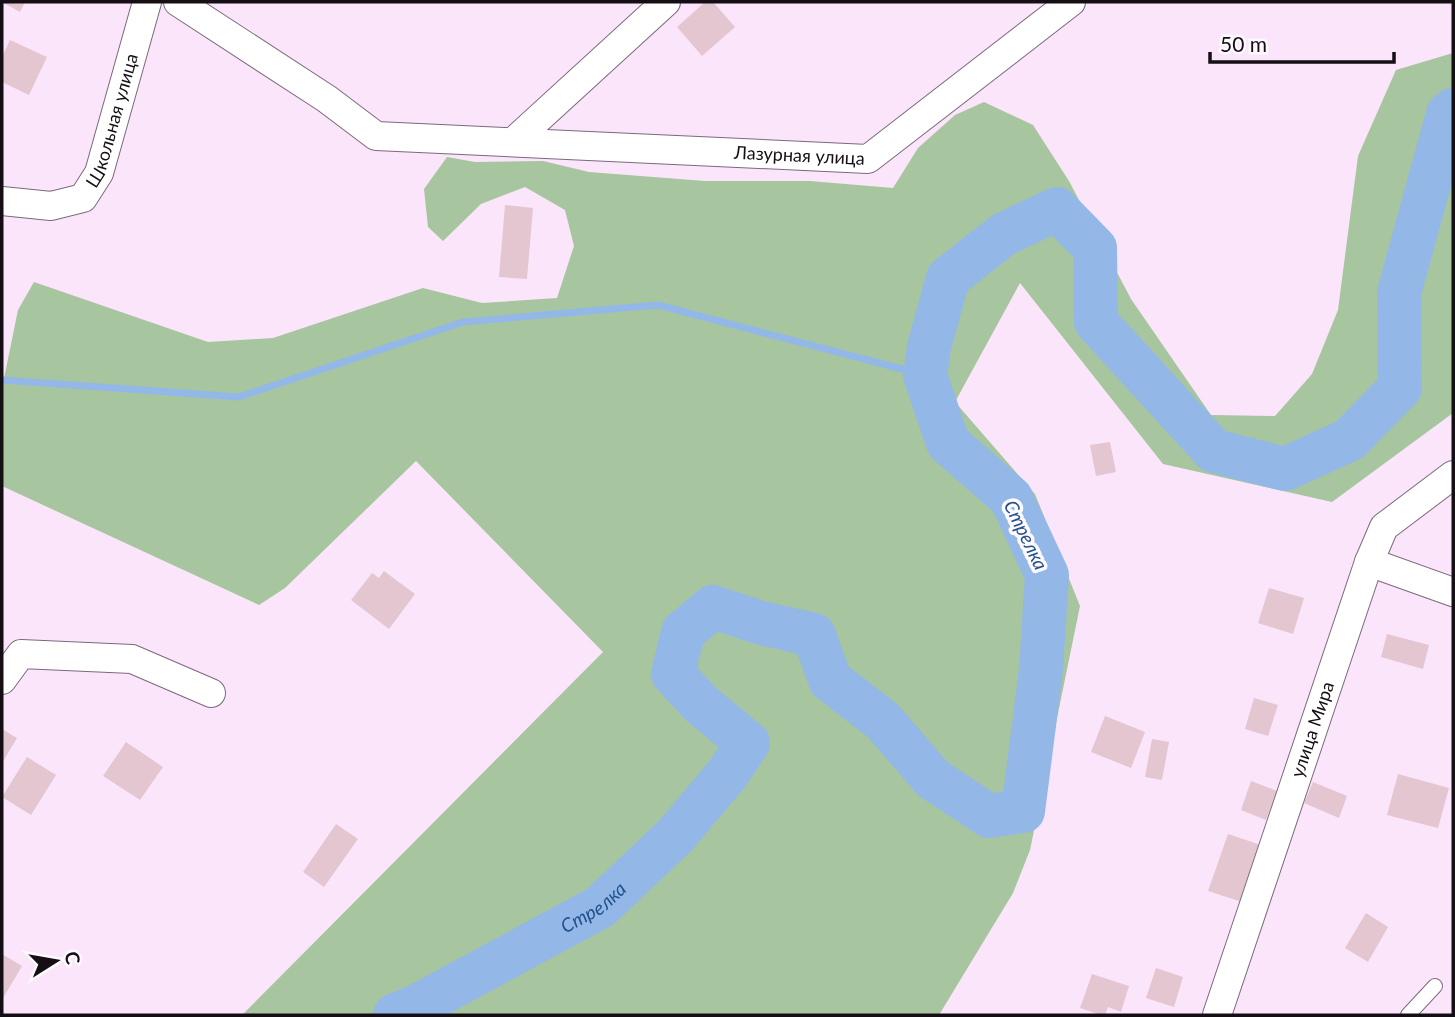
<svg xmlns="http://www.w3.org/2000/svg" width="1455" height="1017" viewBox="0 0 1455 1017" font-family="Lato,sans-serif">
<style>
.green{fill:#a7c59e}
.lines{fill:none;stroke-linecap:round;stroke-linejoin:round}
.stream{stroke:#93b8e7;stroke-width:7}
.river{stroke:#93b8e7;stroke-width:44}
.building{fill:#e4c6d1}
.service-casing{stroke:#7c697c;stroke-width:16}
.minor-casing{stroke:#7c697c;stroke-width:30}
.service{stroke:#fff;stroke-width:14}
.minor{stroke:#fff;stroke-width:28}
.labels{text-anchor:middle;stroke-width:7;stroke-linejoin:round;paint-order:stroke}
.street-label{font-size:18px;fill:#150e15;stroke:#fdf9fd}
.water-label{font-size:19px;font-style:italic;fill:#21528c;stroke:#fdf9fd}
</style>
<rect width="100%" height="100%" fill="#fbe5fa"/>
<!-- green -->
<path class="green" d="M1453 53V413L1332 502 1163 464 1020 283 955 402 1035 494 1080 606 1030 850 1013 893 939 1015H242L603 652 416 461 285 588 259 605 2 486V388L18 310 34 282 208 342 273 338 423 288 482 303 557 298 574 246 565 210 525 187 481 204 443 241 428 227 424 189 447 157 475 162 543 161 589 172 705 181H810L893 188 918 148 955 115 984 102 1033 125 1069 181 1131 299 1211 415 1275 416 1312 374 1338 310 1358 156 1396 70Z"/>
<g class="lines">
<!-- stream -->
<path class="stream" d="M2 380 239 397 463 322 658 305 925 375"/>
<!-- river -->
<path class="river" id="s1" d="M395 1015 417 1006 600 907 675 836 728 773 748 743 701 704 673 674 683 632 713 607 761 623 814 635 830 680 883 721 933 779 989 816 1023 811 1041 670 1047 575 1011 498 948 443 925 375 929 347 948 278 1004 234 1057 209 1095 248 1096 322 1214 451 1285 469 1349 440 1400 388 1399 293 1448 114 1453 110"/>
</g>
<!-- building -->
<path class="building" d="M2 2H25L20 12Z
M705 2H713L735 27 702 56 677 27Z
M10 40 47 57 29 95 2 82V57Z
M505 205 533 208 527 279 499 277Z
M1110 442 1116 472 1096 476 1090 445Z
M384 571 415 594 389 629 351 600 372 573 379 578Z
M1269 588 1304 598 1293 634 1258 623Z
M1387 634 1429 645 1423 669 1381 657Z
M1254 698 1278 705 1268 736 1245 729Z
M1105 716 1145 732 1131 768 1091 752Z
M2 729 17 738 2 763Z
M1152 739 1169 742 1162 780 1145 777Z
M126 742 163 767 140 800 103 776Z
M27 757 56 775 31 815 2 797Z
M1398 774 1449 788 1438 828 1387 815Z
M1251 781 1277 791 1266 820 1241 810Z
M1313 782 1347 796 1339 818 1304 803Z
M336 824 358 839 324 887 303 872Z
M1228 834 1261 845 1242 902 1208 891Z
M1366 913 1388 927 1368 962 1345 948Z
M2 954 22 966 2 1000Z
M1156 968 1183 977 1174 1007 1146 998Z
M1092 974 1129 986 1121 1012 1108 1007 1105 1015H1101L1080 1008Z"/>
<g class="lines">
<!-- service casing -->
<g class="service-casing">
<path id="service" d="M1408 1015 1435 986"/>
</g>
<!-- minor casing -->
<g class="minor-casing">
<g id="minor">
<path id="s2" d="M178 2 327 99 376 136 868 159 1071 2"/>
<path d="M513 142 666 2"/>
<path id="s3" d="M2 201 51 206 83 198 99 173 147 2"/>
<path d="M1369 562 1453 592"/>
<path d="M2 680 21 654 132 659 211 693"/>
<path id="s4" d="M1217 1015 1369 562 1384 527 1453 475"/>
</g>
</g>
<!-- service -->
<use href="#service" class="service"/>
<!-- minor -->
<use href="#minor" class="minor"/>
</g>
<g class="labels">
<!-- street labels -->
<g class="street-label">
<text dy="6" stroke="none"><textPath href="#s3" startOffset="166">Школьная улица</textPath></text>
<text dy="6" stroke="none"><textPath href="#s2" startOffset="663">Лазурная улица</textPath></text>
<text dy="6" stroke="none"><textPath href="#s4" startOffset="301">улица Мира</textPath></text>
</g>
<!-- water labels -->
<g class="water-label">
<text transform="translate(1026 535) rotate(64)" y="7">Стрелка</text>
<text dy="7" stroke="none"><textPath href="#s1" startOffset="226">Стрелка</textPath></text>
</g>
</g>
<!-- border -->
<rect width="1455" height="1017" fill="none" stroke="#150e15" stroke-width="7"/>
<!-- north arrow -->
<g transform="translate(56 961) rotate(79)" stroke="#fdf9fd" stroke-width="5" paint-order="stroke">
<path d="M0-5L12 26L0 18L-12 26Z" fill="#150e15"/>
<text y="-10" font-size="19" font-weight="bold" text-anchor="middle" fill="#150e15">С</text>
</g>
<!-- scale -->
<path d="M1210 52v10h184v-10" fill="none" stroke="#150e15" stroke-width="3.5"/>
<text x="1220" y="52" font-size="21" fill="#150e15" stroke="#fdf9fd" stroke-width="5" paint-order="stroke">50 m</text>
</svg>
